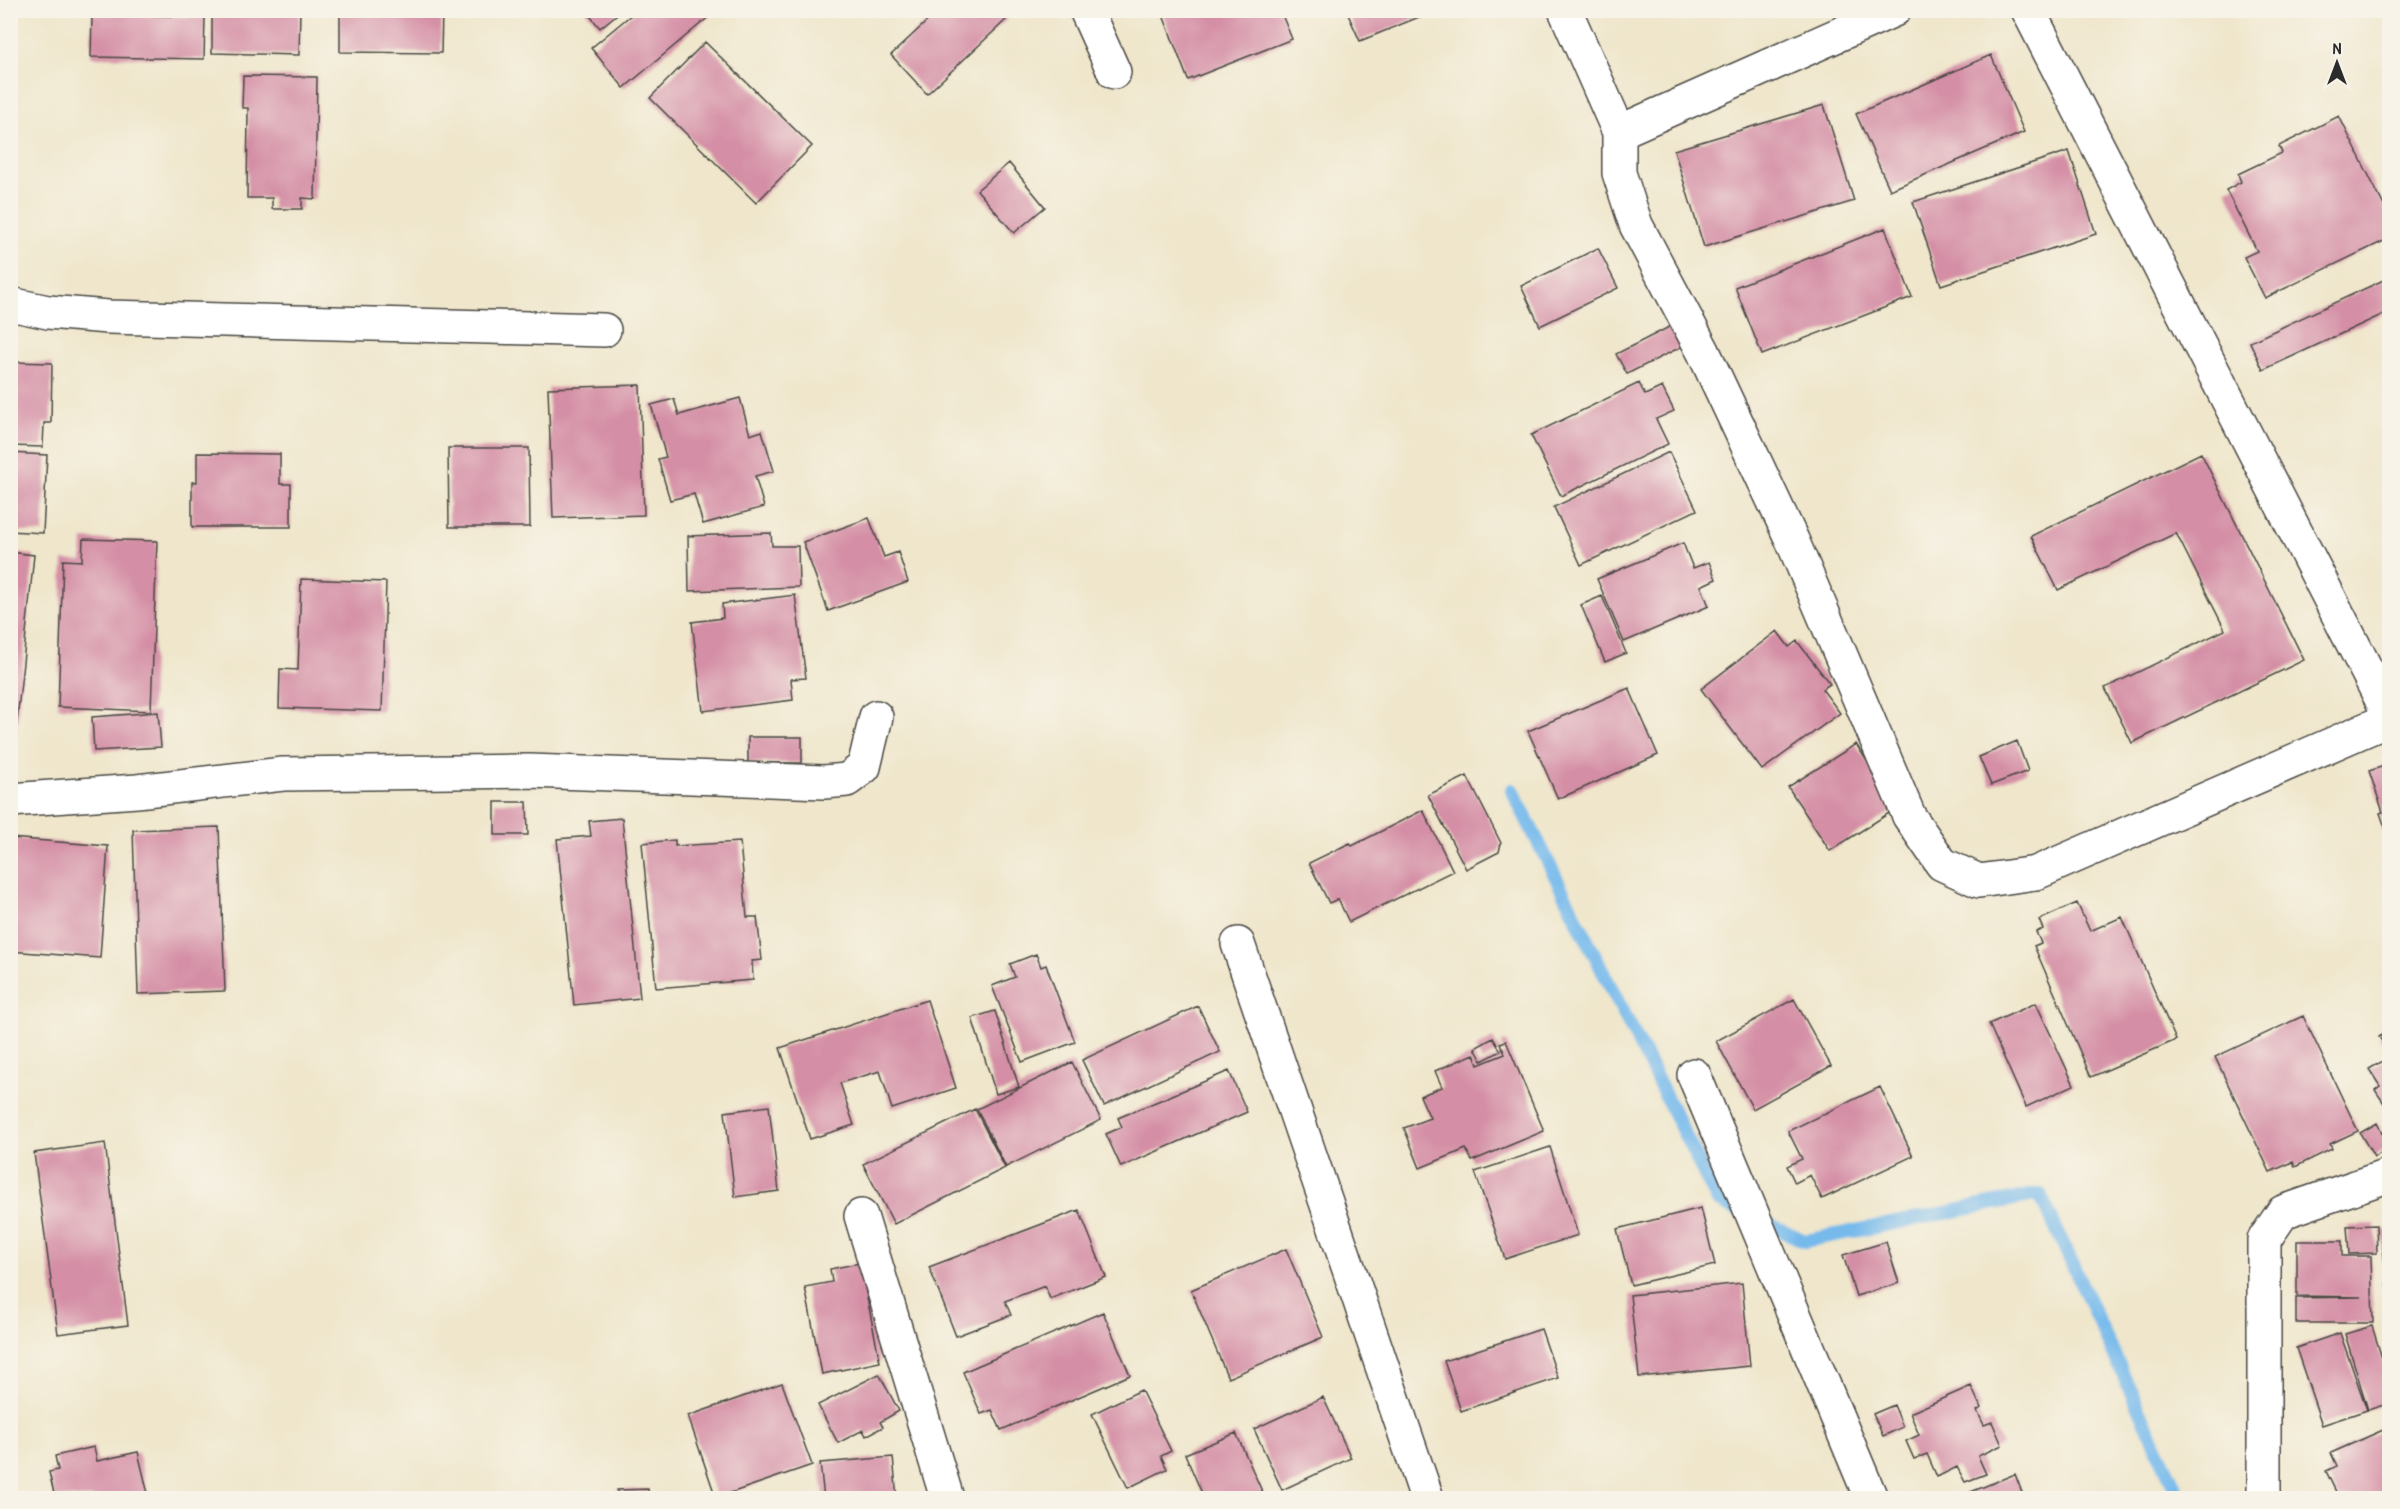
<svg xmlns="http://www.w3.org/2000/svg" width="2400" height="1509" viewBox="0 0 2400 1509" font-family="'Patrick Hand',sans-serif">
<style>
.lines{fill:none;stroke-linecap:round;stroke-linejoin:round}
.stream{stroke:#76baec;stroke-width:14}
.building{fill:#d48ea5}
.minor-casing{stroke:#484743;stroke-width:36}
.minor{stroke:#fff;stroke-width:33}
</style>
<rect width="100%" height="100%" fill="#f7f3e8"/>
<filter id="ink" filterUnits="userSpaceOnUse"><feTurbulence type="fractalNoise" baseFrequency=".0167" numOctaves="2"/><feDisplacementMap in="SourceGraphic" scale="12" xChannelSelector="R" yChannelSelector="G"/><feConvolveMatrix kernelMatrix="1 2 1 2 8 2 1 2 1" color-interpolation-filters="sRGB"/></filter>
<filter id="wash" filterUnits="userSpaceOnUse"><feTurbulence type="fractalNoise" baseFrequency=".008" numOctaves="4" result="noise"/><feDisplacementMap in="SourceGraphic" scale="24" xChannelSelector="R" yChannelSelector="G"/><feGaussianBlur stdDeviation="1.35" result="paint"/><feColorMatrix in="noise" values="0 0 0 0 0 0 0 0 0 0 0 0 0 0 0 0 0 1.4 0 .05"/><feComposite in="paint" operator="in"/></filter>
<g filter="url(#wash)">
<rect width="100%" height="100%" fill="#efe6cb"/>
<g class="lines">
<!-- stream -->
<path class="stream" d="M1512 790 1718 1201 1805 1241 2040 1194 2180 1498"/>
</g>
<g id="blocks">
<!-- building -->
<path class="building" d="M212 10H300L299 55 212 53Z
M340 10H455V13H442L441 53 340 52Z
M585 10H622L600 28Z
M637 10H707L711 15 624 88 591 48Z
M939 10H999L1007 19 927 94 891 55Z
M1161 10H1280L1292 39 1188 80Z
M1346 10H1434V11L1360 41Z
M92 14 205 17 204 59 91 57Z
M705 42 812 146 756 203 650 98Z
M1991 55 2024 132 1890 190 1856 114Z
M243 76 317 77 315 199 302 198V209H272V198H247L248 108H242Z
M1824 105 1854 201 1704 247 1674 150Z
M2339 116 2390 218V238L2265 298 2244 257 2257 251 2226 190 2241 182 2238 174 2282 153 2279 146Z
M2069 151 2096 234 1941 285 1913 202Z
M1009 163 1045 207 1014 233 977 190Z
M1885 228 1912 297 1762 355 1735 287Z
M1598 248 1618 288 1540 326 1521 286Z
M2390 277V311L2263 370 2250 342Z
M1673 325 1683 346 1627 374 1616 354Z
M10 362 52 363 51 423H44L43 447 10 446Z
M1639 383 1645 395 1662 387 1674 411 1656 419 1668 444 1561 496 1531 435Z
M640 385 644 515 553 518 548 388Z
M740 398 750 435 762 431 774 471 755 476 764 507 703 524 694 494 670 500 658 459 666 457 651 405 674 399 679 415Z
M448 448H529L530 527H449Z
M1669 452 1697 510 1581 565 1554 507Z
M10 453 47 455 43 533 10 531Z
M197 453 280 454V484H291V527H192V482H197Z
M2201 453 2304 660 2132 743 2105 688 2225 630 2176 533 2058 590 2031 536Z
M869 518 884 557 898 552 908 582 828 611 803 542Z
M771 533 772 546H798L799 587 689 591 688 536Z
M83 539 157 541 151 711 58 707 63 560 82 561Z
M1683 543 1693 568 1709 562 1716 579 1701 586 1709 606 1624 642 1597 579Z
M10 552 34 555 16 731H10Z
M301 579 386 582 382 711 279 708 280 669 298 670Z
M795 595 806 678 791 679 793 700 703 711 692 622 723 618 722 604Z
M1602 596 1626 653 1605 662 1581 605Z
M1777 631 1789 647 1797 641 1830 684 1822 689 1840 713 1762 770 1701 689Z
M1629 688 1658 755 1558 799 1528 731Z
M158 712 161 747 94 751 92 717Z
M748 737H802V763H748Z
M2017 741 2028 771 1991 785 1979 757Z
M1856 744 1897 808 1830 851 1788 787Z
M2390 764V839H2389L2380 813 2383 812 2369 771Z
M1467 776 1501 843 1499 852 1466 869 1428 795Z
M495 802H527L528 835H495Z
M1423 810 1453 871 1349 922 1338 899 1329 903 1309 863 1350 843 1352 846Z
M622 818 640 998 574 1005 557 839 591 836 589 821Z
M219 827 225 991 138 994 133 830Z
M10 838 108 846 100 958 10 951Z
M675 840V846L740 842 747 917H757L762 960 752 961 753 980 656 988 642 843Z
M2077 903 2090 931 2122 917 2176 1040 2091 1077 2034 946 2041 943 2036 932 2043 929 2039 920Z
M1036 954 1041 967 1046 965 1075 1042 1022 1062 992 986 1015 977 1010 964Z
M1794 999 1831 1066 1753 1109 1716 1041Z
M927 1000 956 1088 892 1109 880 1071 840 1083 854 1125 810 1139 780 1048Z
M2036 1003 2074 1085 2026 1107 1989 1024Z
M1198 1006 1220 1052 1104 1106 1082 1060Z
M995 1011 1019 1087 996 1094 972 1018Z
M2303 1016 2358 1131 2330 1144 2332 1149 2295 1167 2293 1162 2270 1172 2215 1057Z
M2390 1030V1053L2379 1037Z
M1493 1038 1501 1051 1482 1061 1475 1048Z
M1506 1041 1544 1131 1472 1161 1466 1149 1420 1168 1404 1128 1430 1118 1420 1096 1442 1087 1435 1071 1474 1054 1478 1065 1505 1054 1500 1043Z
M2390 1057V1112L2375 1090 2380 1086 2369 1069Z
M1072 1062 1101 1120 1006 1167 977 1109Z
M1229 1071 1247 1112 1121 1167 1106 1134 1122 1127 1118 1118Z
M1880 1087 1913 1156 1822 1199 1810 1175 1795 1183 1787 1166 1802 1159 1788 1131Z
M769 1106 779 1191 735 1197 725 1112Z
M975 1109 1005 1168 894 1224 863 1164Z
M2377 1123 2390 1148 2374 1157 2360 1133Z
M105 1143 128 1325 58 1334 34 1153Z
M1550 1147 1578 1235 1505 1259 1475 1172Z
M1701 1208 1715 1265 1631 1285 1617 1229Z
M1079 1210 1106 1277 1050 1299 1045 1286 1005 1301 1011 1315 956 1336 929 1267Z
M2376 1225 2377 1253 2349 1254 2347 1226Z
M2390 1229V1290H2388L2381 1231Z
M2297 1241H2342V1256H2371L2373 1323H2296V1298L2362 1297 2297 1296Z
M1886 1242 1899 1283 1856 1296 1843 1255Z
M1286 1249 1323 1337 1228 1378 1191 1290Z
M860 1263 880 1362 822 1374 805 1287 832 1282 830 1269Z
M1742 1283 1750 1366 1639 1377 1630 1295Z
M1103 1312 1130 1375 1001 1430 992 1410 981 1414 963 1372Z
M2372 1326 2390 1384V1403L2368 1410 2345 1334Z
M1541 1329 1558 1378 1461 1411 1444 1361Z
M2340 1333 2367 1410 2322 1425 2296 1348Z
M879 1374 899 1411 880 1422 883 1427 866 1436 863 1430 838 1443 818 1405Z
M782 1383 812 1465 716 1498 688 1416Z
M1971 1386 1981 1408 1977 1411 1984 1425 1992 1422 2002 1445 1978 1456 1986 1474 1965 1482 1957 1467 1937 1477 1927 1454 1914 1459 1906 1441 1919 1435 1910 1413Z
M1141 1390 1171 1451 1161 1456 1167 1469 1128 1488 1092 1414Z
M1323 1397 1351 1458 1282 1490 1254 1429Z
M1894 1405 1903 1427 1883 1436 1873 1414Z
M2390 1427V1498H2339L2326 1471 2337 1466 2331 1453Z
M1236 1433 1265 1498H1204L1185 1454Z
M94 1447 97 1461 138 1452 149 1498H55L49 1472 58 1470 55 1456Z
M893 1457 897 1498H824L820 1463Z
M2015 1474 2024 1498H1956Z
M648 1489 649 1498H617V1490Z"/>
</g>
</g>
<g filter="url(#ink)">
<use href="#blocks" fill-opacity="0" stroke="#484743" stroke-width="1.5"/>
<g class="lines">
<!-- minor casing -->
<g class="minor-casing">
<path id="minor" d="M1086 10 1114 72
M1565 10 1619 132V173L1636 225 1703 351 1792 540 1909 816 1942 864 1979 881 2036 873 2390 719
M2028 10 2390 716
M1619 132 1894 10
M10 304 48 312 108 317 604 330
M10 800 137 791 283 774 530 771 824 782 847 780 864 767 876 717
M1238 944 1427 1498
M1694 1075 1871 1498
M861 1216 947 1498
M2264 1498V1240L2283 1212 2390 1175"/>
</g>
<!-- minor -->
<use href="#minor" class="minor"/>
</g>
</g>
<!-- margin -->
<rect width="2400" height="1509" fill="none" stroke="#f7f3e8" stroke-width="36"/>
<!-- north arrow -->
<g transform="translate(2337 63)" stroke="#f7f3e8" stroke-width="4.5" paint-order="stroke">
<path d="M0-4.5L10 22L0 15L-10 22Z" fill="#2b2b2b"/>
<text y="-9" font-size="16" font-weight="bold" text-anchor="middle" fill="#2b2b2b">N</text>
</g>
</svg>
